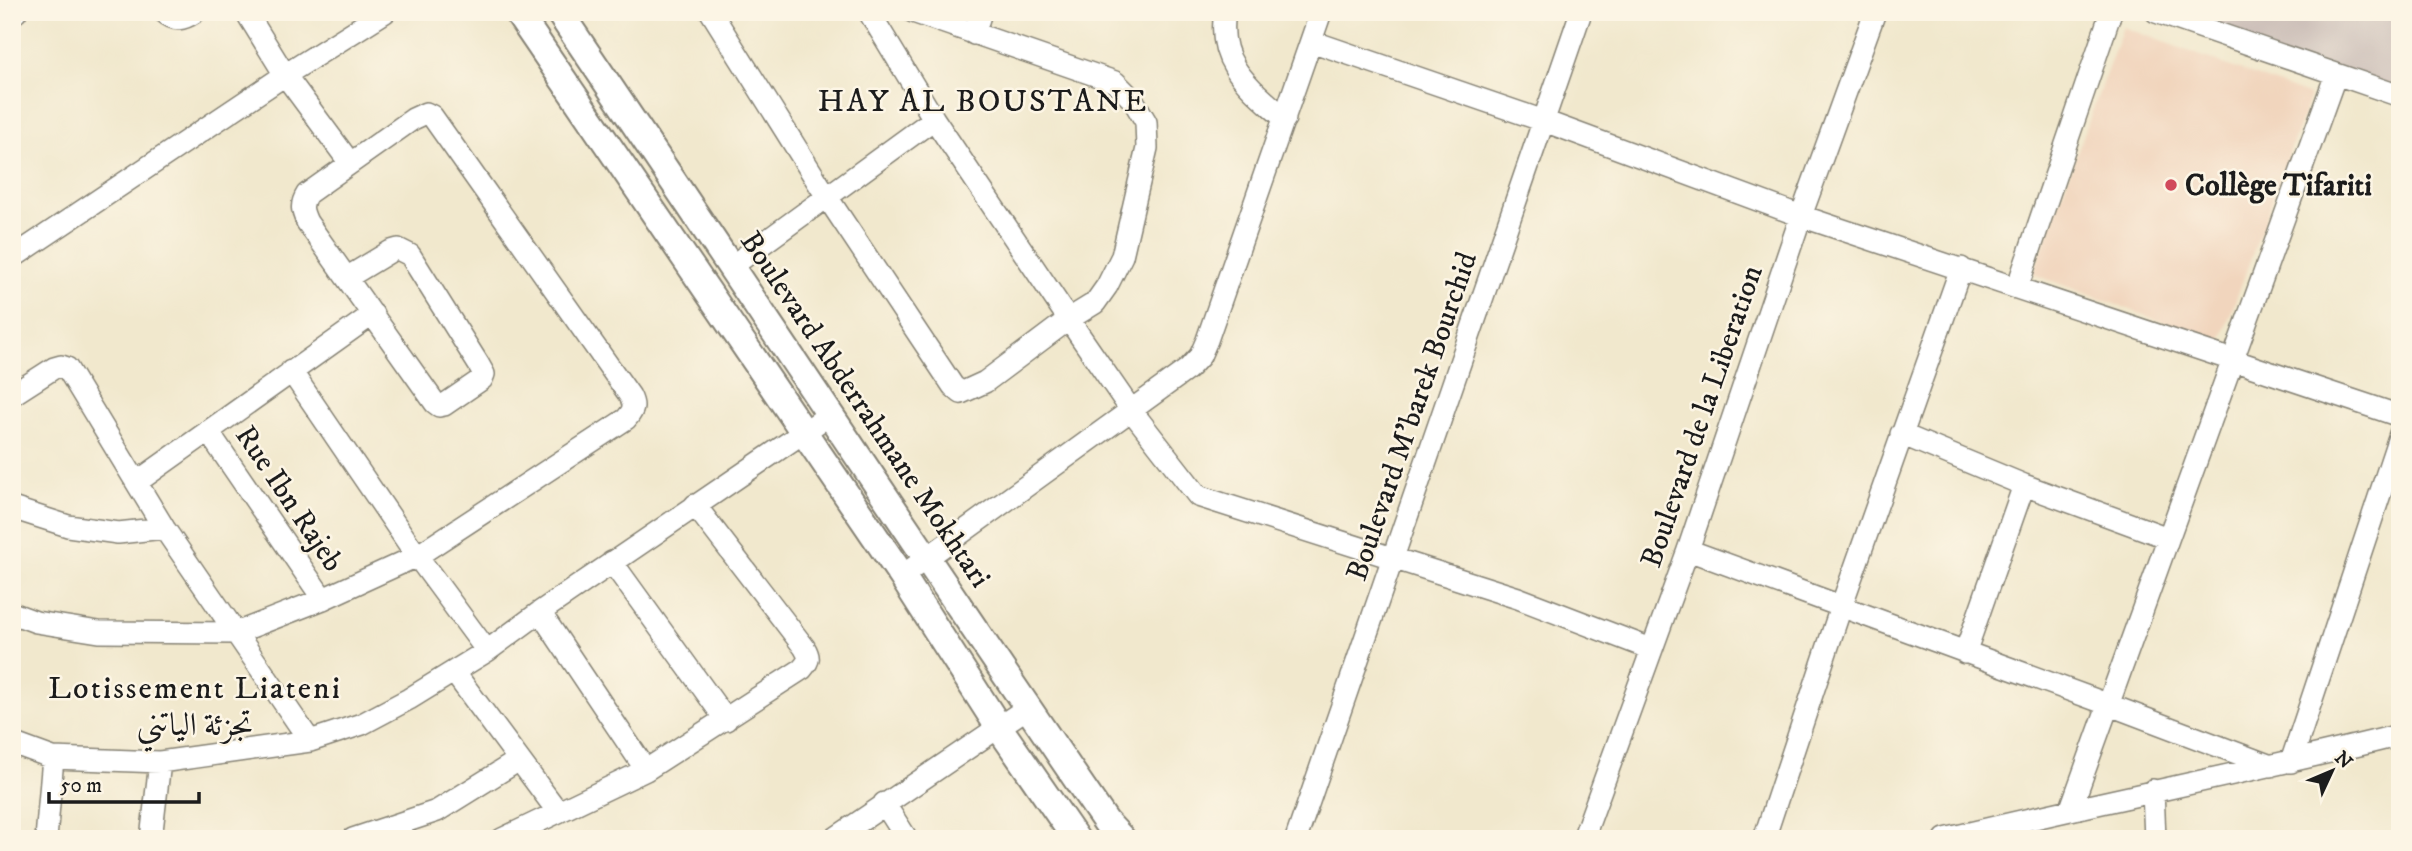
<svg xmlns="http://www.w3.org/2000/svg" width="2412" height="851" viewBox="0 0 2412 851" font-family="'IM FELL DW Pica',Amiri,serif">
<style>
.built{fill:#f1d5bd}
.industrial{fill:#cec1ba}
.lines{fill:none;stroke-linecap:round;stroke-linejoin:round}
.minor-casing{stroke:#868274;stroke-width:24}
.major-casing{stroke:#868274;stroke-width:30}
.minor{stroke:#fff;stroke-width:21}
.major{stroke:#fff;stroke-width:26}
.poi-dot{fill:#d1495b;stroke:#fcf5e5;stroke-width:2.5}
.labels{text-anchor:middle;stroke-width:5;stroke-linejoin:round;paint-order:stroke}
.poi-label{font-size:30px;font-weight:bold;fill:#1c1c1c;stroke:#fcf5e5;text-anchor:start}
.street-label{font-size:30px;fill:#1c1c1c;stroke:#fcf5e5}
.neighbourhood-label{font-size:32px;letter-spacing:2px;fill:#1c1c1c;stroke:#fcf5e5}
</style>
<rect width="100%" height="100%" fill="#fcf5e5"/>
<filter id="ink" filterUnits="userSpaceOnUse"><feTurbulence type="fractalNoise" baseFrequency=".0143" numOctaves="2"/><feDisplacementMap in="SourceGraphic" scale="14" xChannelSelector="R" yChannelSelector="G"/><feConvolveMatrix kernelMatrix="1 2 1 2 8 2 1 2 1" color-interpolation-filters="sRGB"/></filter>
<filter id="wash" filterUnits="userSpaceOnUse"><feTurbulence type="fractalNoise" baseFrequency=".00686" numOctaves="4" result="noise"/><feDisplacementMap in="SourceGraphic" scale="28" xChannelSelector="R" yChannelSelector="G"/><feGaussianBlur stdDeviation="1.57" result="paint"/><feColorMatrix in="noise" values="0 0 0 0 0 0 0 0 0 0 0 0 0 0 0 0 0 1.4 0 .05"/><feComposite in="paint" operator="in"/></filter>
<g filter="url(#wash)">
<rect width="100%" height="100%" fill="#f1e8cd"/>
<!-- built -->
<path class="built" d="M2123 27 2310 96 2220 343 2033 274Z"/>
<!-- industrial -->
<path class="industrial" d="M2159 12H2400V98Z"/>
</g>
<g filter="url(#ink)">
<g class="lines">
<!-- minor casing -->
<g class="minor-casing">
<path id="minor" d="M164 12C175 22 183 20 195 12
M246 12 285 75 350 163
M711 12 827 197 953 386 961 393 985 382 1069 319 1095 303 1107 286 1122 256 1147 148 1146 122 1133 100 1115 82 913 12
M869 12 934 119 1080 336 1131 410 1198 496 1518 598 1651 649
M1225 12C1216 64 1250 87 1285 119
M2156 12 2400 96
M12 15 16 12
M974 34 981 12
M1311 41 1544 121 1801 216 2400 416
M12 258 285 75 385 12
M732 266 934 119
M2017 288 2111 12
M291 371 417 556 487 651
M12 395 54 368 61 366 67 368 164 528 310 741
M208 431 323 599
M1901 434 2024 485 2168 538
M137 482 373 314
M12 508 68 526 118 533 164 528
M1688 550 2107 704 2271 766
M612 562 726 720
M902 576 1188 369 1200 356 1207 340 1321 12
M540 612 646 770
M12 613 36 622 99 632 236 633 323 599 417 556 626 419C634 410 635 406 630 396L432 116 426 113 413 119 307 194C300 205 302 211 307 222L435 403 439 406 444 405 482 379 484 374 479 365 410 255 398 249 391 251 348 277
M1965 653 2024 485
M454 672 558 812
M12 743 53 758 160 762 310 741 362 724 409 699 487 651 540 612 829 415
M2291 762 2400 434
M2153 790 2155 839
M884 803 907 839
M2071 808 2336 74
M46 839 53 758
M151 839 160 762
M353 839 437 811 519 760
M502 839 646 770 802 669C810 660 810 657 804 647L695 505
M834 839 1027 708
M1296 839 1581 12
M1583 839 1688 550 1801 216 1875 12
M1764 839 1841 607 1961 268
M1945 839C2096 802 2249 773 2400 735"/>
</g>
<!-- major casing -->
<g class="major-casing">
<path id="major" d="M517 12 902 576 998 726 1076 839
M559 12C742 282 921 553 1106 822L1122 839"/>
</g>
<!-- minor -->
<use href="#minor" class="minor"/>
<!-- major -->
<use href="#major" class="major"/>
</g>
</g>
<!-- markers -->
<circle class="poi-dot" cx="2171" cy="185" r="7"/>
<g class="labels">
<!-- poi labels -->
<g class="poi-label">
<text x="2185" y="195">Collège Tifariti</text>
</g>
<!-- street labels -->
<g class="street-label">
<text transform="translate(866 409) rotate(56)" y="10">Boulevard Abderrahmane Mokhtari</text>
<text transform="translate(1411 416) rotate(-71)" y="10">Boulevard M'barek Bourchid</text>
<text transform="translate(1701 416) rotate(-71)" y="10">Boulevard de la Liberation</text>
<text transform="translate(290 498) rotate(56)" y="10">Rue Ibn Rajeb</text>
</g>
<!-- neighbourhood labels -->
<g class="neighbourhood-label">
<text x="983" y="111">HAY AL BOUSTANE</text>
<text x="195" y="698">Lotissement Liateni<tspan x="195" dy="37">تجزئة الياتني</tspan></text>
</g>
</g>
<!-- margin -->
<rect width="2412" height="851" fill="none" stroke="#fcf5e5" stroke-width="42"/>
<!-- north arrow -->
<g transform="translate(2332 771) rotate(46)" stroke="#fcf5e5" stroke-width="5" paint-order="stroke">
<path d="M0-5L12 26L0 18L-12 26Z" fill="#1c1c1c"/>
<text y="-10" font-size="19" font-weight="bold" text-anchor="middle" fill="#1c1c1c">N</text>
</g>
<!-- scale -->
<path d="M49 792v10h150v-10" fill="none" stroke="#1c1c1c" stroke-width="3.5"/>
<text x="60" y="792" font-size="21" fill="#1c1c1c" stroke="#fcf5e5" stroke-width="5" paint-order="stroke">50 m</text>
</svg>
